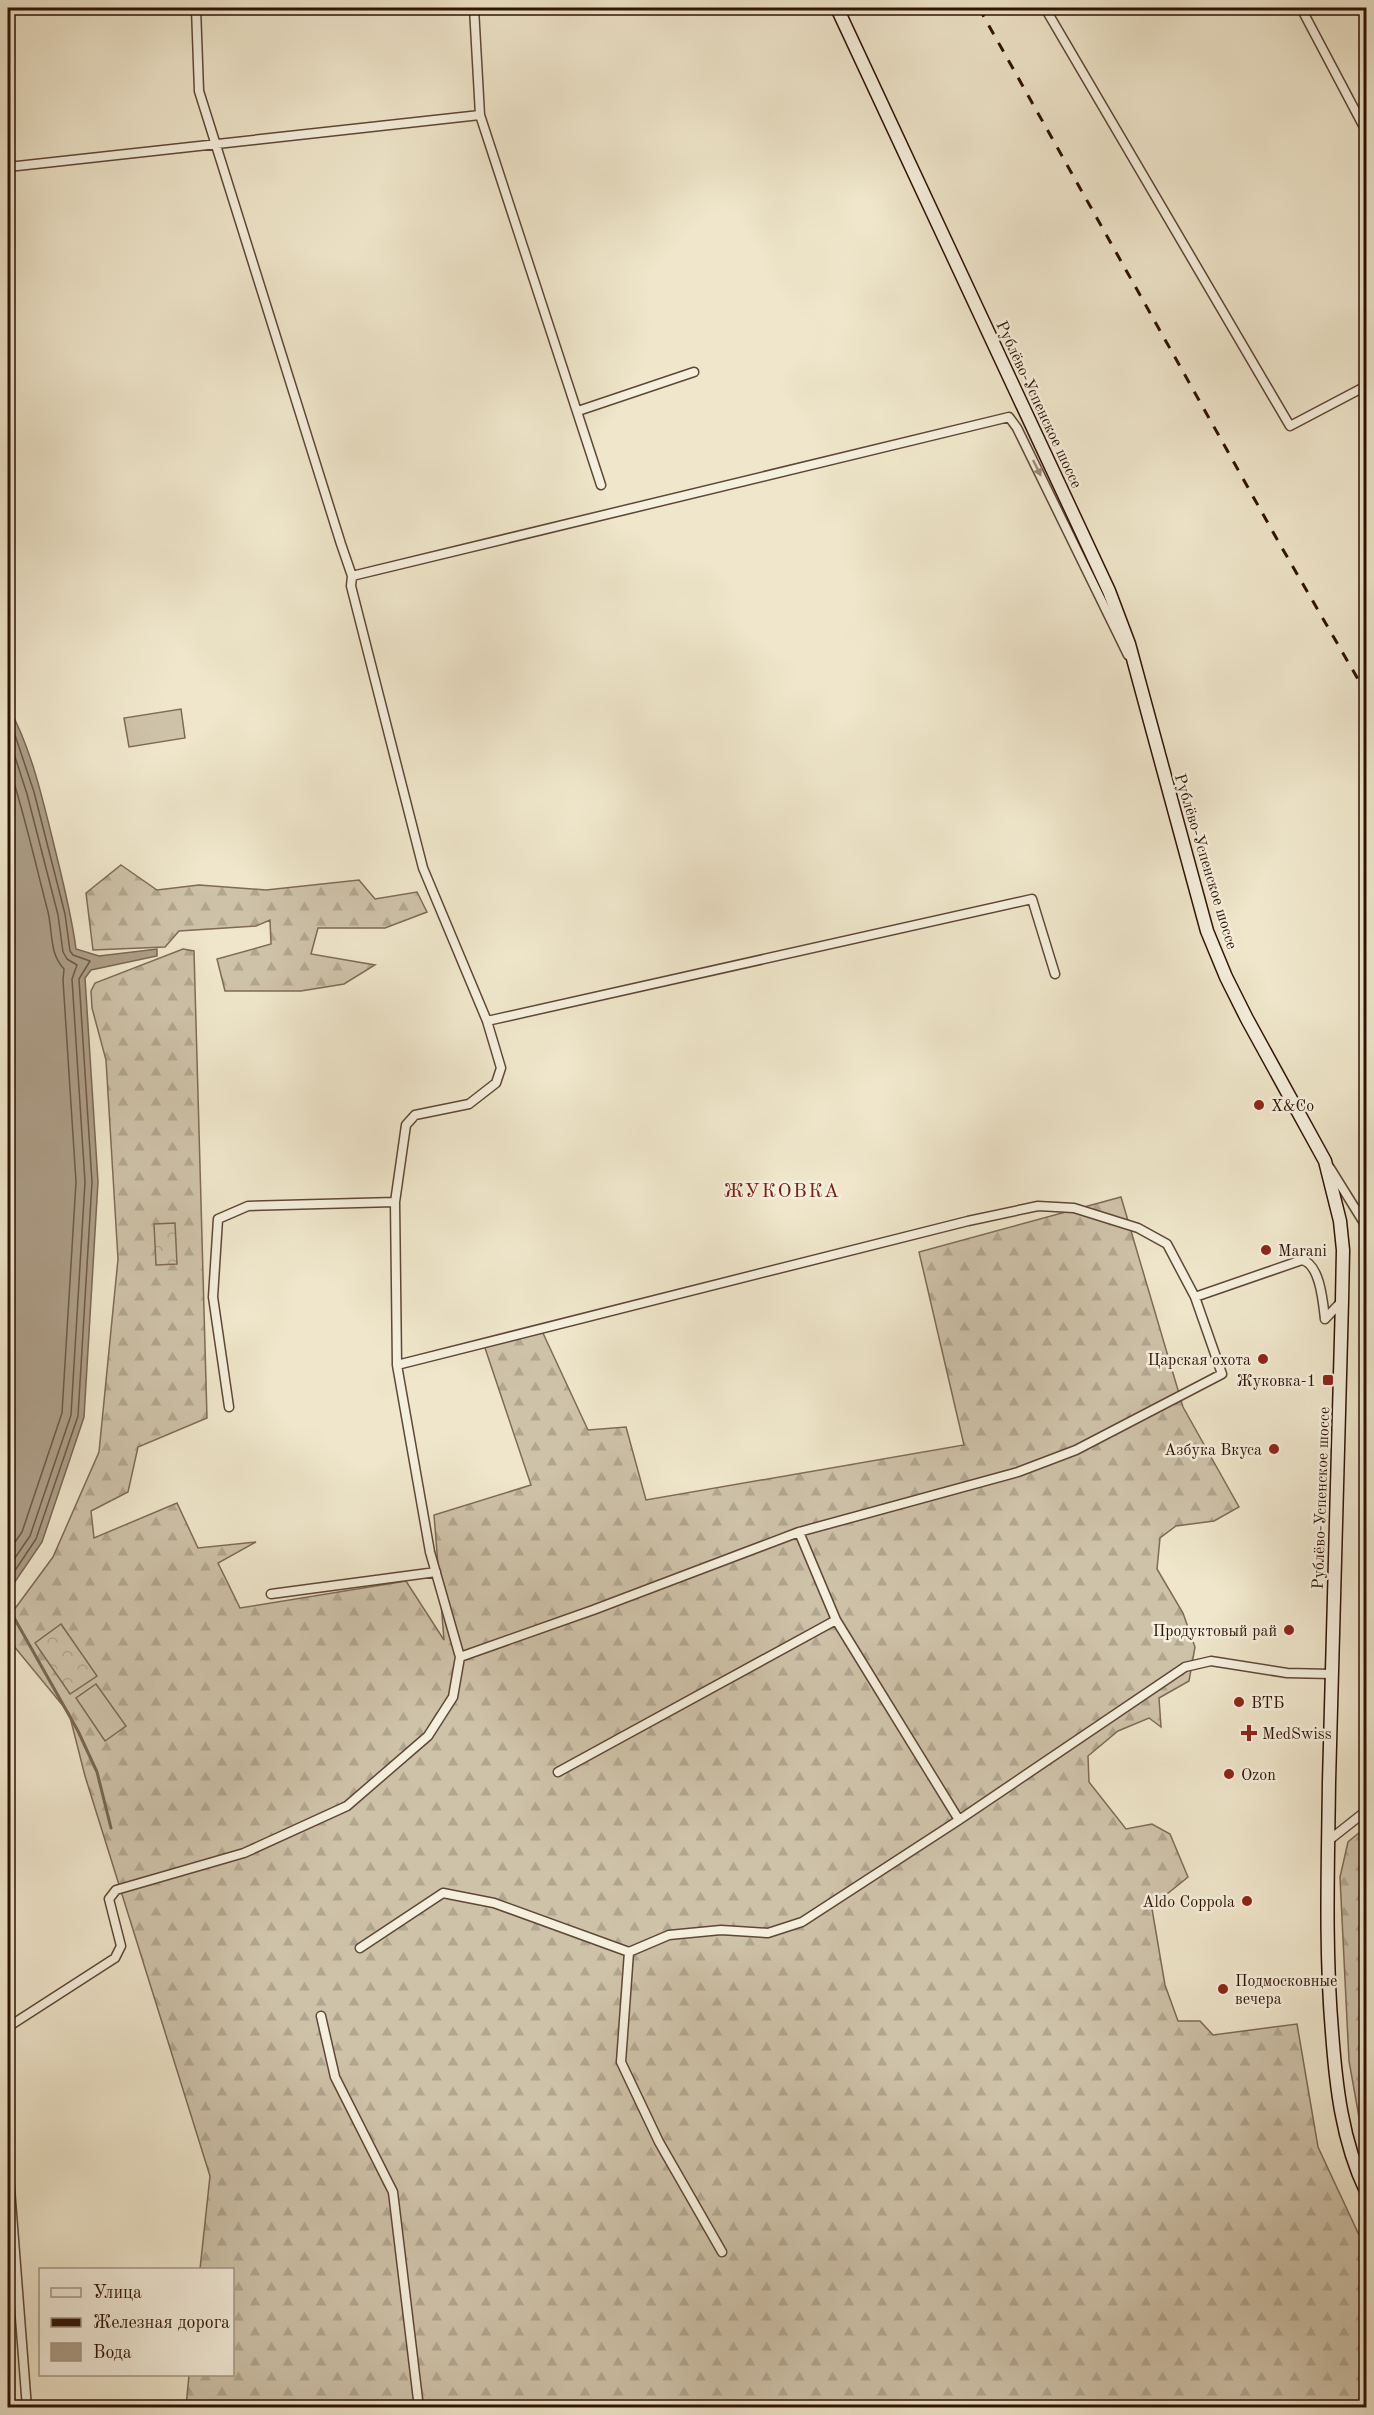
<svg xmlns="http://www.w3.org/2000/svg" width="1374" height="2415" viewBox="0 0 1374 2415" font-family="'Old Standard TT',serif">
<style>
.forest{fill:url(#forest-firs);stroke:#7e6a57;stroke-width:1.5}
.park{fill:url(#park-crowns);stroke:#7e6a57;stroke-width:1.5}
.pitch{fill:#cec2a9;stroke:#7e6a57;stroke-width:1.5}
.water{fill:#ad9e88;stroke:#7a6654;stroke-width:1.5}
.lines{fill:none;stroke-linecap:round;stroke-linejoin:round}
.shore{stroke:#6e5846;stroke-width:1.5}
.stream{stroke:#7a6654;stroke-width:3}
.minor-casing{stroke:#5e4736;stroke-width:11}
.secondary-casing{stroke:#2e1205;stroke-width:15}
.minor{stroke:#f5efdd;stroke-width:8}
.secondary{stroke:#f5efdd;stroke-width:12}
.rail{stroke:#2e1205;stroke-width:3;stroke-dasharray:10 10;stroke-linecap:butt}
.oneway{fill:#9b8c7c}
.poi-dot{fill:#8f2418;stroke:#f5efdd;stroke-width:2}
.labels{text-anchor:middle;stroke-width:5;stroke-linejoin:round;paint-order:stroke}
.street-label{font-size:16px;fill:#2e1205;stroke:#f5efdd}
.poi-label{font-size:16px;fill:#2e1205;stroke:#f5efdd;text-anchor:start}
.quarter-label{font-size:20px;letter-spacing:1.5px;fill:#7a1f14;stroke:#f5efdd}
</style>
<defs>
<pattern id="forest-firs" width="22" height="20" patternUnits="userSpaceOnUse" patternTransform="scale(1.5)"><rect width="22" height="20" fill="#cec2a9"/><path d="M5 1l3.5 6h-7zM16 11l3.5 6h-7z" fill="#b1a690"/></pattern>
<pattern id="park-crowns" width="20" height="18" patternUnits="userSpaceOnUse" patternTransform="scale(1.5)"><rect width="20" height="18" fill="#cec2a9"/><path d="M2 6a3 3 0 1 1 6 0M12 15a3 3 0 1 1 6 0" fill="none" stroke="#b1a690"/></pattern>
</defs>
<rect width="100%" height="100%" fill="#efe6cb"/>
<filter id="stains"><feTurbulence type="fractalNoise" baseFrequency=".00333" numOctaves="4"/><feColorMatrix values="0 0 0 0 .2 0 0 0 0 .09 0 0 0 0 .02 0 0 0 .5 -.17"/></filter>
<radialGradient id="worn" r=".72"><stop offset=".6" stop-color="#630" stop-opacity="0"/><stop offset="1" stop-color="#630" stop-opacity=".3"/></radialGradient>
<!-- forest -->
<path class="forest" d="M121 865 157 890 199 885 266 890 359 880 375 899 417 892 427 912 385 928H318L311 954 375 965 344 984 301 991H225L217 959 271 944 270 920 256 926 179 931 165 947 93 950 86 893Z
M183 949 194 951 207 1418 138 1447 128 1492 91 1511 94 1538 177 1503 198 1548 256 1542 218 1563 240 1608 406 1581 444 1640 434 1515 531 1485 484 1345 542 1331 588 1430 626 1427 646 1500 964 1445 919 1252 1121 1197 1183 1407 1239 1507 1214 1521 1176 1526 1160 1538 1157 1569 1183 1613 1195 1647 1189 1681 1159 1698 1161 1727 1149 1718 1118 1731 1088 1756 1089 1782 1126 1829 1152 1824 1170 1834 1188 1877 1167 1894 1152 1909 1165 1985 1178 2021H1200L1213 2035 1297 2024 1318 2147 1366 2250V2407H186L189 2375 232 2374V2270L200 2269 210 2176 85 1776 69 1713 8 1639V1618L53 1557 99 1452 118 1259 106 1060 92 1008 91 991 95 983Z
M1366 1827V2144L1362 2134 1349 2061 1340 1877 1348 1842Z"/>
<!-- park -->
<path class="park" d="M175 1223 177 1264 156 1265 154 1224Z
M61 1624 97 1676 70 1694 35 1643Z"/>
<!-- pitch -->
<path class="pitch" d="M181 709 185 738 129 747 124 718Z
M96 1684 126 1726 105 1741 76 1698Z"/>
<!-- water -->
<path class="water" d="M8 706C30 746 41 792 52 837 61 874 71 911 76 949L99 956 157 949V956L91 970 85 978 98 1182 84 1417 42 1542 8 1592Z"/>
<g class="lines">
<!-- shore -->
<path class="shore" d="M8 718 13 729 34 792 65 914 70 951 73 955 90 961 79 979 92 1182 78 1416 36 1539 8 1581
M8 735 27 794 58 915 63 952 67 959 77 965 72 979 85 1182 71 1415 30 1536 8 1568
M8 763C24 812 35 862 48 912 53 933 49 953 64 969L63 980 76 1182 62 1413 22 1532 8 1552"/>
<!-- stream -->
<path class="stream" d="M8 1607 78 1731 97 1772 111 1828"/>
<!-- minor casing -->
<g class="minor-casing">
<path id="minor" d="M196 8 199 91 341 544 352 576 351 586 423 868 487 1021 501 1068 496 1083 469 1104 415 1115 406 1125 395 1202 397 1365 430 1552 460 1657
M474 8 480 115 601 485
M1045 8 1290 426 1366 386
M1301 8 1366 131
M8 167 480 115
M578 411 694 372
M352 576 1009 417 1017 428 1128 655
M487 1021 1032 899 1055 974
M1330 1168 1366 1226
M1195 1297 1302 1260C1320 1264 1323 1302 1325 1319
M1325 1319 1342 1301
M229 1407 213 1297 218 1219 248 1206 395 1202
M799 1532 836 1620
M271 1594 436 1572
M558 1772 836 1620 959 1820
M1328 1841 1366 1811
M360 1948 443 1893 494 1903 629 1952 669 1935 721 1930 768 1933 802 1922 959 1820 1185 1667 1211 1661 1287 1673 1331 1674
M629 1952 621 2062 659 2142 722 2252
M321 2016 335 2077 393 2192 419 2408
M8 2027 115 1958 121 1946 109 1899 116 1890 244 1853 347 1806 428 1736 453 1697 460 1657 593 1610 799 1532 1018 1472 1076 1450 1222 1374 1195 1297 1167 1244 1138 1228 1074 1208 1038 1206 968 1221 397 1365
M8 2162 27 2408"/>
</g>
<!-- secondary casing -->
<g class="secondary-casing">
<path id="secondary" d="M837 8 1109 591 1129 644 1207 931 1226 977 1247 1019 1325 1161 1340 1221 1343 1250 1342 1301C1338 1461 1333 1622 1329 1782 1328 1866 1325 1949 1332 2032 1336 2086 1342 2141 1366 2191"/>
</g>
<!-- minor -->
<use href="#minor" class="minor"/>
<!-- secondary -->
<use href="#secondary" class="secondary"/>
<!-- rail -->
<path class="rail" d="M979 8 1278 541 1366 693"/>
</g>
<!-- one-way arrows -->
<defs><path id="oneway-solid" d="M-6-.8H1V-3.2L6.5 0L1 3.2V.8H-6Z" transform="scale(1.5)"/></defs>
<use class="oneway" href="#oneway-solid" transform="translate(1037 468) rotate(64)"/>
<!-- markers -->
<g class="poi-dot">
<circle cx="1259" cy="1105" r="6"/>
<circle cx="1266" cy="1250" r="6"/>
<circle cx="1263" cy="1359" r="6"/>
<rect x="1322" y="1374" width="12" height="12" rx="3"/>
<circle cx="1274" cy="1449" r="6"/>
<circle cx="1289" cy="1630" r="6"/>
<circle cx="1239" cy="1702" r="6"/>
<path d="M1246 1724h6v6h6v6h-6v6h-6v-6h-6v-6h6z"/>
<circle cx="1229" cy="1774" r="6"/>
<circle cx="1247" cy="1901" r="6"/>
<circle cx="1223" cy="1989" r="6"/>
</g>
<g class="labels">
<!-- street labels -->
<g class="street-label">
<text transform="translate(1040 404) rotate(65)" y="6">Рублёво-Успенское шоссе</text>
<text transform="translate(1207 861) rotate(73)" y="6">Рублёво-Успенское шоссе</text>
<text transform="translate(1320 1498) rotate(-88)" y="6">Рублёво-Успенское шоссе</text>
</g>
<!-- poi labels -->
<g class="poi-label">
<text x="1271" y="1111">X&amp;Co</text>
<text x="1278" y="1256">Marani</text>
<text x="1251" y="1365" text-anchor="end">Царская охота</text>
<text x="1316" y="1386" text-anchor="end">Жуковка-1</text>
<text x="1262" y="1455" text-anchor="end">Азбука Вкуса</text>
<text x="1277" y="1636" text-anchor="end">Продуктовый рай</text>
<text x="1251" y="1708">ВТБ</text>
<text x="1262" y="1739">MedSwiss</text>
<text x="1241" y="1780">Ozon</text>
<text x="1235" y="1907" text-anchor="end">Aldo Coppola</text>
<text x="1235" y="1986">Подмосковные<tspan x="1235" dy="18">вечера</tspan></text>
</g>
<!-- quarter labels -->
<g class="quarter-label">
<text x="782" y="1197">ЖУКОВКА</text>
</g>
</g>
<!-- margin -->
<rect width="1374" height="2415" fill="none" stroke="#efe6cb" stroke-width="30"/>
<rect x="9" y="9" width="1356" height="2397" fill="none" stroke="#2e1205" stroke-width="3"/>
<rect x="15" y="15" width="1344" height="2385" fill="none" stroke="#2e1205" stroke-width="1.5"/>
<!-- legend -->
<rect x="39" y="2268" width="195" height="108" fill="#f5efdd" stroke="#a59787" stroke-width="1.5"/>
<rect x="51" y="2288" width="30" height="9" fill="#f5efdd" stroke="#a59787" stroke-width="1.5"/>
<text x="93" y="2298" font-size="18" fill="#2e1205">Улица</text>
<rect x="51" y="2318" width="30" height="9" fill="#2e1205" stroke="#a59787" stroke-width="1.5"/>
<text x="93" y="2328" font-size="18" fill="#2e1205">Железная дорога</text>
<rect x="51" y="2343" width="30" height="18" fill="#ad9e88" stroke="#a59787" stroke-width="1.5"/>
<text x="93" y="2358" font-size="18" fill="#2e1205">Вода</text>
<rect width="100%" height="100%" filter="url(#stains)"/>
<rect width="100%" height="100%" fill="url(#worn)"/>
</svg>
